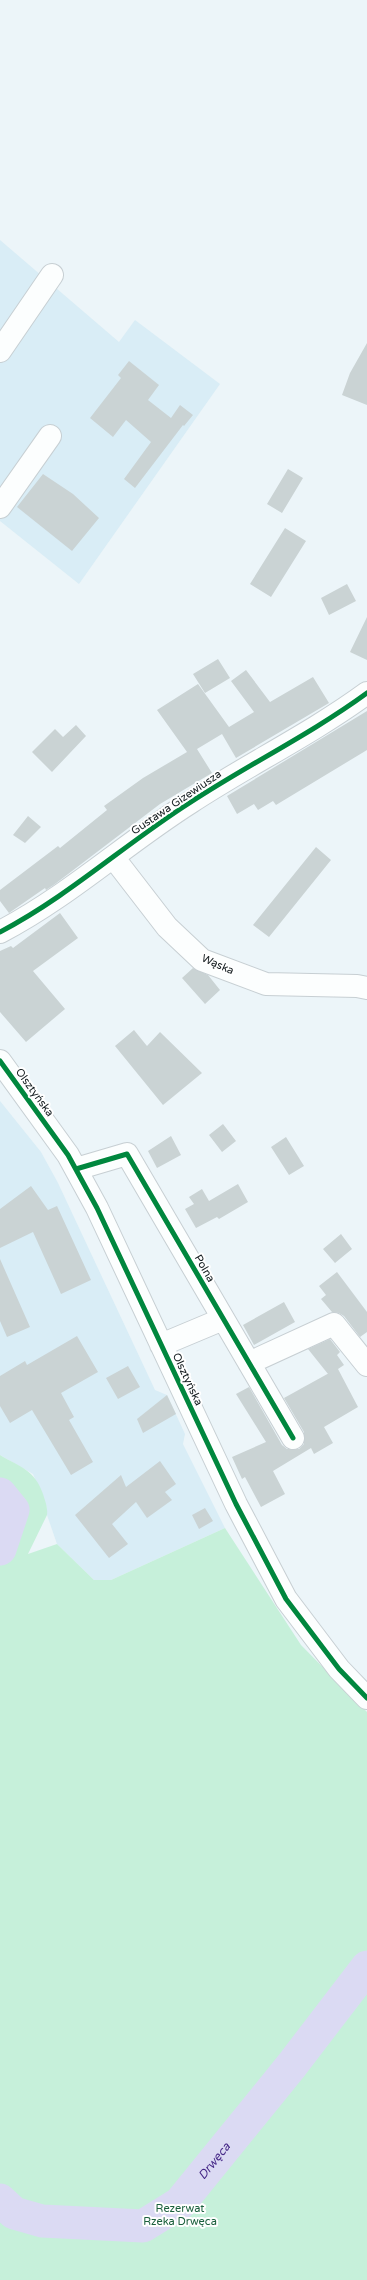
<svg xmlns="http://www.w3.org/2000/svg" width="367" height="2280" viewBox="0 0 367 2280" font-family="'Varela Round',sans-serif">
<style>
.built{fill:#d9edf6}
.green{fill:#c6f0da}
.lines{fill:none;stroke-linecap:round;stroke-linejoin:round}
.river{stroke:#dbdaf3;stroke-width:33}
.building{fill:#cad3d4}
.minor-casing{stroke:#c7cfd3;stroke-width:24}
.minor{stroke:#fcfefe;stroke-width:22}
.cycleway-casing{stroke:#fff;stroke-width:8}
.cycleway{stroke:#00873e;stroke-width:5}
.labels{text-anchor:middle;stroke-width:4;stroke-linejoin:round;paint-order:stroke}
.street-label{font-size:11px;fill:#131b1e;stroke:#fff}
.park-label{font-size:11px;fill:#1b603d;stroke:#fff}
.water-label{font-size:12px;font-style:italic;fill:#462887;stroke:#fff}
</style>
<rect width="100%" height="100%" fill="#ecf5f9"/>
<!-- built -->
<path class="built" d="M0 240 119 342 135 320 220 384 79 584 0 521Z
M0 1101 41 1152 58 1183 155 1390 167 1395 185 1434 183 1444 225 1528 111 1580H94L57 1544 47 1515V1508L33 1474 0 1455Z"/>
<!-- green -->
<path class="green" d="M0 1455C20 1467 35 1470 43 1494 45 1501 48 1507 47 1515L28 1554 57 1544 94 1580H111L225 1528 301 1645 367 1712V2280H0Z"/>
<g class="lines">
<!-- river -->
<g class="river">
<path d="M0 1494 13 1510 0 1549"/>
<path id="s1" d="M0 2200 14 2213 42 2221 143 2226 180 2203 292 2065 367 1967"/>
</g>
</g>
<!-- building -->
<path class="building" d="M367 343V405L342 395 350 373Z
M129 361 159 385 148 400 171 418 180 405 193 415 184 426 183 425 135 488 124 479 151 442 126 420 113 437 90 418 121 378 118 375Z
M288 469 303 478 282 513 267 504Z
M43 474 73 494 99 518 72 551 17 507Z
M285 528 306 541 271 597 250 584Z
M347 584 356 601 329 615 321 598Z
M367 617V660L350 652Z
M218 659 230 678 205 693 193 674Z
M246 670 270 702 313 677 329 703 236 758 222 734 197 749 212 773 160 804 55 884 46 890 45 888 9 913 0 901V890L58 846 60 848 107 810 104 806 143 778 187 752 157 710 198 684 229 727 254 712 231 681Z
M367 711V750L276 805 273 801 258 810 254 804 237 814 227 796Z
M76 725 86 736 52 772 32 752 55 729 63 737Z
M28 816 41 827 25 843 13 835Z
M316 847 331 860 269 937 253 925Z
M60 913 78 938 33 971 65 1009 26 1042 0 1012V951L11 946 13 948Z
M193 968 208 975 220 990 205 1004 182 978Z
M134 1030 147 1046 160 1032 202 1073 163 1105 115 1046Z
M223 1124 236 1141 222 1152 209 1135Z
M171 1136 181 1155 157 1168 148 1151Z
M286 1137 304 1166 289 1175 271 1147Z
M238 1184 248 1202 219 1219 217 1217 196 1228 185 1209 194 1204 189 1197 202 1189 209 1201Z
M31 1186 48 1210 57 1206 91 1280 61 1294 33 1232 0 1248V1209Z
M341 1234 352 1249 335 1263 323 1249Z
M0 1259 30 1327 7 1337 0 1321Z
M337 1272 367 1312V1332L360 1337 344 1316 339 1313 332 1312 321 1299 326 1295 319 1286Z
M284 1302 295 1322 254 1345 243 1325Z
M77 1336 98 1372 61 1393 74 1417 69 1420 93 1462 71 1475 32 1410 10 1423 0 1406V1376L25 1361 27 1365Z
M330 1339 340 1352 337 1355 344 1365 338 1369 358 1407 324 1427 333 1443 314 1454 311 1448 273 1471 285 1494 261 1507 245 1477 242 1479 232 1457 266 1442 236 1394 249 1387 282 1445 287 1449H299L304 1444V1432L284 1398 331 1372 328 1374 308 1349Z
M128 1366 140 1387 118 1399 106 1378Z
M167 1395 176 1414 143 1433 137 1419Z
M160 1461 176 1484 165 1492 172 1500 147 1518 136 1502 112 1524 128 1544 109 1558 75 1515 121 1475 126 1487Z
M205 1508 213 1521 199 1529 192 1515Z"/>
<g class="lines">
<!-- minor casing -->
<g class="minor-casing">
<path id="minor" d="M0 351 52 275
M0 507 50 436
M113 857 167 927 202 960 266 984 357 986 367 988
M0 932C69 896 126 843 191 802 249 764 311 734 367 693
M0 1061 68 1155 97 1208 236 1504 286 1599 339 1669 367 1698
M76 1169 127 1154 293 1438
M161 1345 223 1319
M249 1363 334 1324 367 1365"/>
</g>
<!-- minor -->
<use href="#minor" class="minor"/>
<!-- cycleway casing -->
<g class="cycleway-casing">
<path id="cycleway" d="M0 932C69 896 126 843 191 802 249 764 311 734 367 693
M0 1061 68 1155 97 1208 236 1504 286 1599 339 1669 367 1698
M76 1169 127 1154 293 1438"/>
</g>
<!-- cycleway -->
<use href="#cycleway" class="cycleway"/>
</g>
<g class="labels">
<!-- street labels -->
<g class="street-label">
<text transform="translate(176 802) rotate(-34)" y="4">Gustawa Gizewiusza</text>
<text transform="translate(218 964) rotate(24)" y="4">Wąska</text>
<text transform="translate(35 1092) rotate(54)" y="4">Olsztyńska</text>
<text transform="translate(205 1268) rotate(60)" y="4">Polna</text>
<text transform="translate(188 1379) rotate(65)" y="4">Olsztyńska</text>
</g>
<!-- park labels -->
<g class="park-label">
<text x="180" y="2212">Rezerwat<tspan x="180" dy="13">Rzeka Drwęca</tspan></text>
</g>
<!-- water labels -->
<g class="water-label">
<text dy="4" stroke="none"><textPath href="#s1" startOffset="247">Drwęca</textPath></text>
</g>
</g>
</svg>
